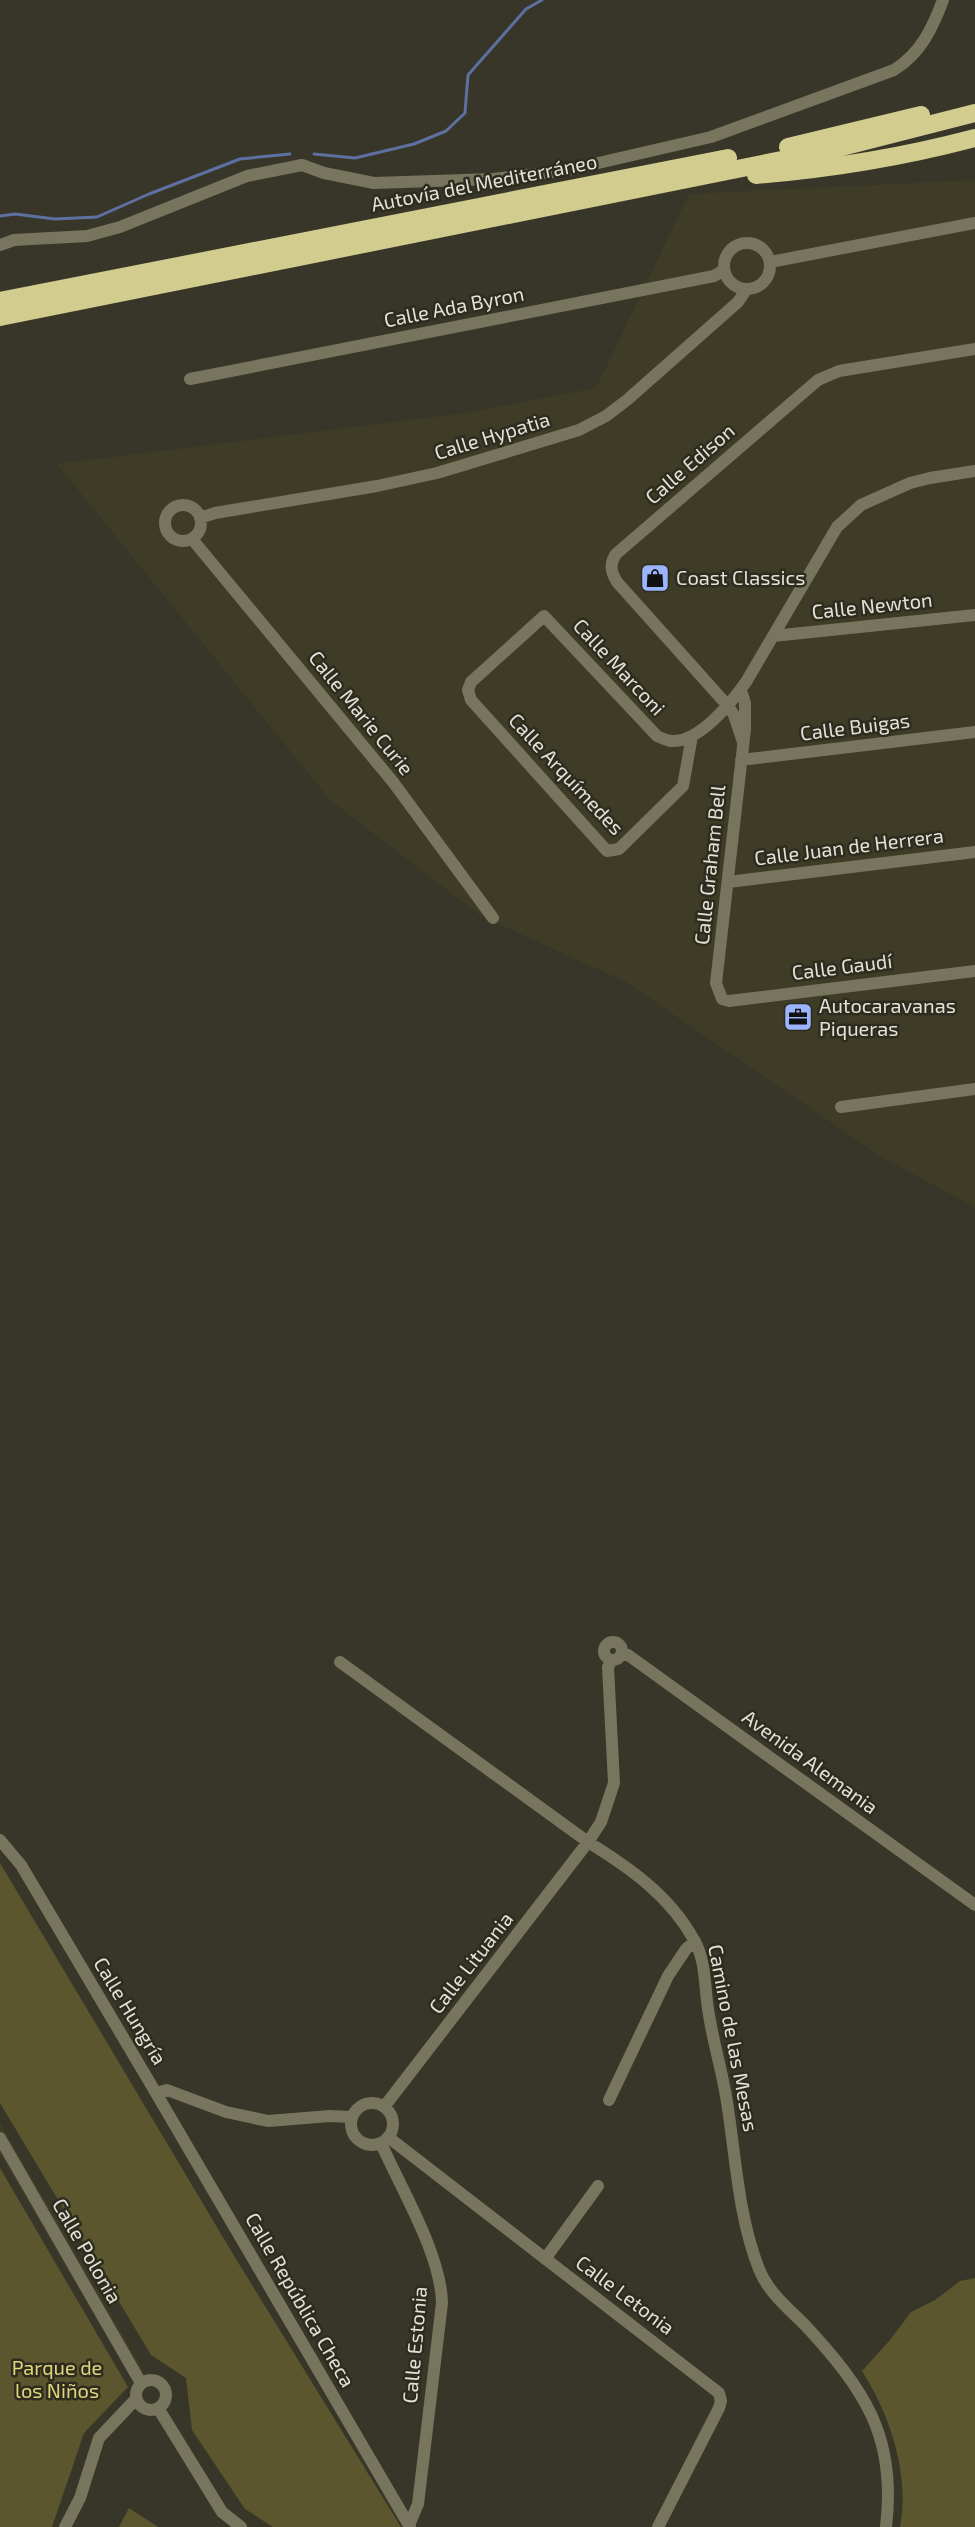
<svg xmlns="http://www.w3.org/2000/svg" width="975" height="2527" viewBox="0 0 975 2527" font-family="'Exo 2',sans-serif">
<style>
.built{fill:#3e3c27}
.green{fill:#5b562e}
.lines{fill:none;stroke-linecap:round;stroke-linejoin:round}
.stream{stroke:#5e70a1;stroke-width:3}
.minor{stroke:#77755d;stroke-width:12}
.highway{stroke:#d2cc8f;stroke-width:18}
.labels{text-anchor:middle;stroke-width:5;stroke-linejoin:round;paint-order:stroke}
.street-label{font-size:20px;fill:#e3e2d9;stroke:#2e2c1e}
.poi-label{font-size:20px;fill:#e3e2d9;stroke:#2e2c1e;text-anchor:start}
.park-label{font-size:20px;fill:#dfd67e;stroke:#2e2c1e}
</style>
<rect width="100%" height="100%" fill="#383628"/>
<!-- built -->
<path class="built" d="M975 180V1207L883 1158 626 982 481 916 330 800 57 464 466 413 596 388 689 194Z
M0 2122 144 2371 131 2379 0 2154Z"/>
<!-- green -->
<path class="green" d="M0 1863 236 2259 401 2527H273L245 2509 192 2430 186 2378 151 2355 0 2103Z
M0 2168 128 2387 84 2433 52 2527H0Z
M975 2278V2527H900C910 2474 890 2415 862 2371L890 2340 911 2312 935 2300 960 2281Z
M129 2508 158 2527H119Z"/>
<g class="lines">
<!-- stream -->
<path class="stream" d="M314 154 355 158 414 144 446 131 465 113 468 75 526 9 542 0
M0 216 15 214 55 219 97 217 149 194 240 159 290 154"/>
<!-- minor -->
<path class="minor" d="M724 266a23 23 0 1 1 46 0a23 23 0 1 1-46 0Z
M0 245 14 240 87 236 120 227 247 176 302 165 324 173 374 183 493 179 568 170 711 137 894 70C921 53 932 29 943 0
M770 262 975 223
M190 379 714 276 724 270
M165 523a18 18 0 1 1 36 0a18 18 0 1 1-36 0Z
M200 518 215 513 377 486 437 473 579 430 606 416 627 400 738 302 746 290
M192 539 393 782 493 918
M773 636 975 615
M741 690 745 703V729L716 983 722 999 729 1001 975 971
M692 736 683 786 619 849 607 851 471 700 468 690 471 682 544 616 657 736C661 738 666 740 671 741 699 743 731 703 746 682L837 527 861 505 910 483 930 478 975 471
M743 742 734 715 728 706 617 582C611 572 609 564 616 554L818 380 839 371 975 349
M741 760 975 732
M728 882 975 852
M841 1107 975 1089
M604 1651a9 9 0 1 1 18 0a9 9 0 1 1-18 0Z
M621 1654 628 1655 975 1905
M340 1662 588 1842C630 1868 670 1896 694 1940 707 1962 704 1990 709 2015 714 2047 724 2077 728 2109 736 2161 739 2219 759 2269 768 2292 788 2308 805 2325 864 2389 897 2436 886 2527
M0 1840 21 1865 156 2093 167 2090 226 2112 268 2121 330 2116 352 2117
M156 2093 410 2527
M609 2100 668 1976 686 1949 695 1941
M351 2124a21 21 0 1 1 42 0a21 21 0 1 1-42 0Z
M384 2107 588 1842 601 1822 614 1783 608 1667 612 1660
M388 2137 719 2393 721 2401 719 2408 658 2527
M0 2138 141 2383
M381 2143C401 2189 441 2254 442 2303L418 2504 409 2525
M545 2259 598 2186
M136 2395a15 15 0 1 1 30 0a15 15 0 1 1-30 0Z
M158 2408 222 2512 241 2527
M65 2527 80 2498 99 2438 136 2399"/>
<!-- highway -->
<path class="highway" d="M788 147 921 115
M756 175C830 169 903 157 975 138
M0 301 728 158
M0 317 822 152 975 113"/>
</g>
<!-- icons -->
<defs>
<g id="shop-square" transform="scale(1.5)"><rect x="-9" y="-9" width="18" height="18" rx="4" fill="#9ab5fd" stroke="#2e2c1e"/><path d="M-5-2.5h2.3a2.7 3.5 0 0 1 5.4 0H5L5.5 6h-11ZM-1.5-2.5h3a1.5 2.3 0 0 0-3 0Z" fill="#111"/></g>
<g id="office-square" transform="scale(1.5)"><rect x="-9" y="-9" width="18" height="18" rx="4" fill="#9ab5fd" stroke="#2e2c1e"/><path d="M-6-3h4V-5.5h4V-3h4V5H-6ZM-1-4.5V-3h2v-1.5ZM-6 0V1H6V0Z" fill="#111"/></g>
</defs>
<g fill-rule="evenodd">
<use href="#shop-square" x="655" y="578"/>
<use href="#office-square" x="798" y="1017"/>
</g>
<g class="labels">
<!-- street labels -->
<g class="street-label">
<text transform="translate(484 183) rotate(-11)" y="7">Autovía del Mediterráneo</text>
<text transform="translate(454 307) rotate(-11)" y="7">Calle Ada Byron</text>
<text transform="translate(492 436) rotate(-17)" y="7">Calle Hypatia</text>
<text transform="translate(690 464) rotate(-41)" y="7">Calle Edison</text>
<text transform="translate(872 606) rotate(-6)" y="7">Calle Newton</text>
<text transform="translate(619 667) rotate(47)" y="7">Calle Marconi</text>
<text transform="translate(361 713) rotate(51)" y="7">Calle Marie Curie</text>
<text transform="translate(855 727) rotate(-7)" y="7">Calle Buigas</text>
<text transform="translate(566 774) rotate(47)" y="7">Calle Arquímedes</text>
<text transform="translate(849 847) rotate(-7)" y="7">Calle Juan de Herrera</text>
<text transform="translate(710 865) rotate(-84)" y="7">Calle Graham Bell</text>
<text transform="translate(842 967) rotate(-7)" y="7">Calle Gaudí</text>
<text transform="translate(810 1762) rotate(36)" y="7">Avenida Alemania</text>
<text transform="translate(471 1963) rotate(-52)" y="7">Calle Lituania</text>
<text transform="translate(130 2011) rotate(59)" y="7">Calle Hungría</text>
<text transform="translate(733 2038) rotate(79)" y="7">Camino de las Mesas</text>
<text transform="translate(87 2251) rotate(60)" y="7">Calle Polonia</text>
<text transform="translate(625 2295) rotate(37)" y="7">Calle Letonia</text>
<text transform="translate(300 2300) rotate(60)" y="7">Calle República Checa</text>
<text transform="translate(415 2345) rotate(-85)" y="7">Calle Estonia</text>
</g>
<!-- poi labels -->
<g class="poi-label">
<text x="676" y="585">Coast Classics</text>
<text x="819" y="1013">Autocaravanas<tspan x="819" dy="23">Piqueras</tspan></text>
</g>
<!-- park labels -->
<g class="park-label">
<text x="57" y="2375">Parque de<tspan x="57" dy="23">los Niños</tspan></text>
</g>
</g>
</svg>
